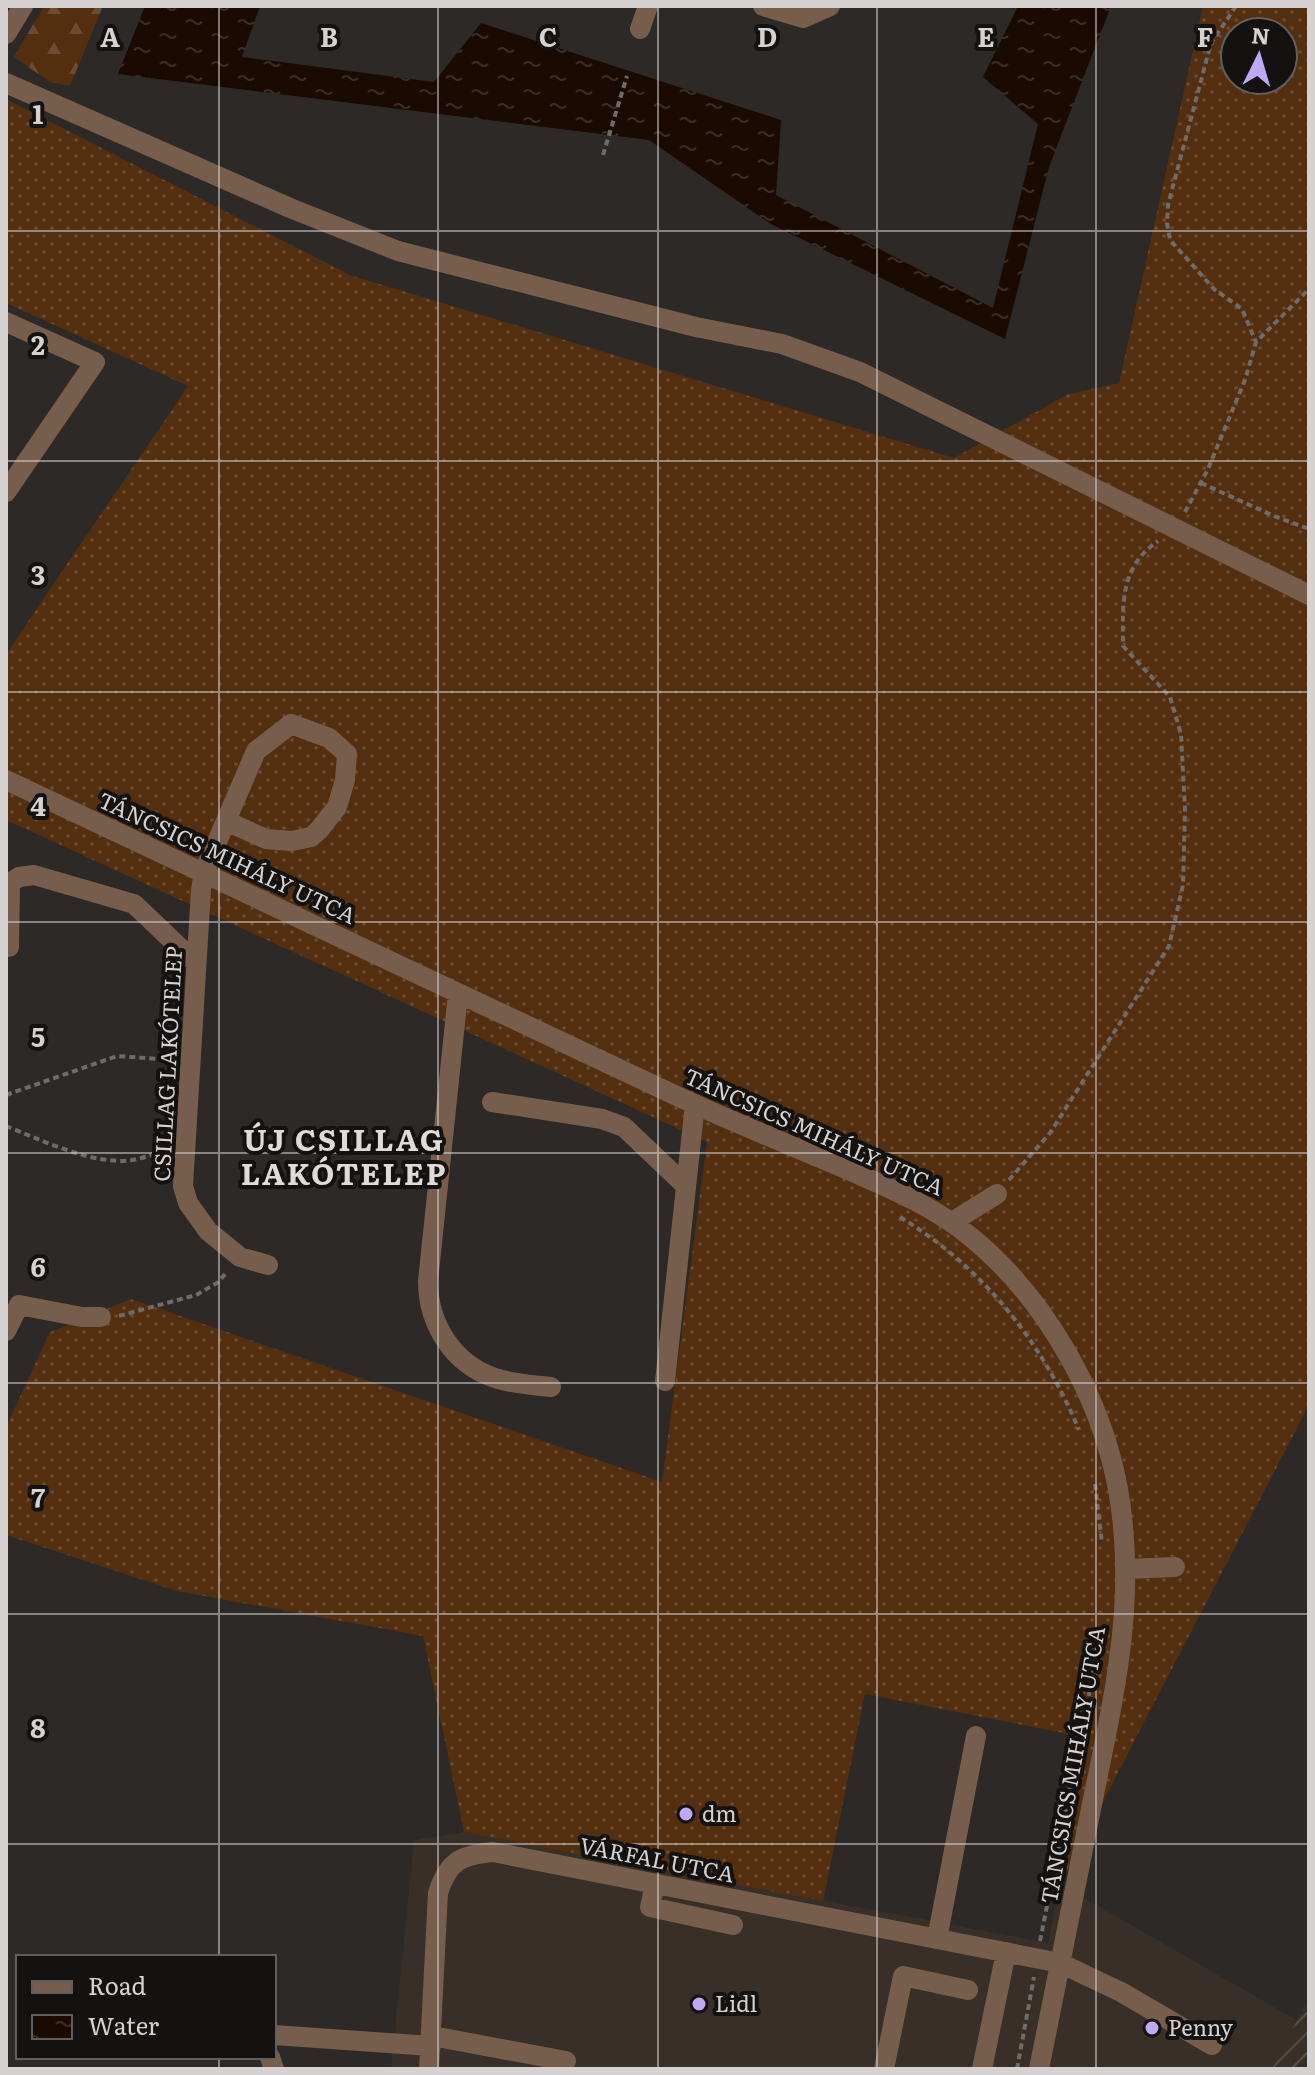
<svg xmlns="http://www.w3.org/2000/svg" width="1315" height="2075" viewBox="0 0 1315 2075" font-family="Literata,serif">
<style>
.built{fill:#382f29}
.industrial{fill:url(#industrial-furrows)}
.grass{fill:url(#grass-dots);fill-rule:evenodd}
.forest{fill:url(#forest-firs)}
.water{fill:url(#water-ripples)}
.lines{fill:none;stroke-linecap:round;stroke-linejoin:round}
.path{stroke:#6e6b69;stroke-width:4;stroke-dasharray:6 4;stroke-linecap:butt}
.minor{stroke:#775e4c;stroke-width:20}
.grid{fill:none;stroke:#d5d2d1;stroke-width:2;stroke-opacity:0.55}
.poi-dot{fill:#bda9f5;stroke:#131211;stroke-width:3}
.labels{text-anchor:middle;stroke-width:8;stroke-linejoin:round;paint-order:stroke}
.street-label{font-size:22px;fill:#d5d2d1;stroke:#131211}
.poi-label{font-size:22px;fill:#d5d2d1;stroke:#131211;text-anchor:start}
.district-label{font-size:30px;font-weight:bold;letter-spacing:2px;fill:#dfdbd7;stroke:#131211}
.grid-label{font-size:26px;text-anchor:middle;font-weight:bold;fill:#d5d2d1;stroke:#131211;stroke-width:8;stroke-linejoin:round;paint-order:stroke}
</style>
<defs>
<pattern id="industrial-furrows" width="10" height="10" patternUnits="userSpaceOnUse" patternTransform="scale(2)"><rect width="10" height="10" fill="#382f29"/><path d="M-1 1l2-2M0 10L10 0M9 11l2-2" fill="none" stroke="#544c47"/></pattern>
<pattern id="grass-dots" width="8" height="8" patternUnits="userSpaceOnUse" patternTransform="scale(2)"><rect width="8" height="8" fill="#532e0f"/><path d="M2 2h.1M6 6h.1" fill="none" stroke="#6b4b31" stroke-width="1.8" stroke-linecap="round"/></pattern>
<pattern id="forest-firs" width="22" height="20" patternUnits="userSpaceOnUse" patternTransform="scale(2)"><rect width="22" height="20" fill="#532e0f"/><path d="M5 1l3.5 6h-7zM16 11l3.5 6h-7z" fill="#6b4b31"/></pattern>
<pattern id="water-ripples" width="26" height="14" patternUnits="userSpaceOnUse" patternTransform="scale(2)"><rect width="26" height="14" fill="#1a0a01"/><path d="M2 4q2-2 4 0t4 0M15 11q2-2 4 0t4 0" fill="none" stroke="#3a2d25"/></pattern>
</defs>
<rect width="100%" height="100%" fill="#2c2927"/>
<!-- built -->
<path class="built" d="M464 1832 1048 1943 1060 1884 1297 2020 1272 2069H391L414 1840Z"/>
<!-- industrial -->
<path class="industrial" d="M1309 1998V2069H1272L1297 2020Z"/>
<!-- grass -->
<path class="grass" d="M1203 6H1309V1405L1060 1884 1089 1738 865 1694 823 1901 464 1832 423 1636 177 1591 6 1535V1427L50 1332 131 1299 662 1482 707 1142 6 820V654L188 386 6 303V99L350 275 954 458 1068 394 1119 383ZM1235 32H1283V80H1235Z"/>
<!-- forest -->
<path class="forest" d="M44 6H103L70 86 50 82 14 57Z"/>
<!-- water -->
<path class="water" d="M145 6H260L242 57 434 82 481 23 781 120 776 195 993 308 1038 124 983 77 1018 6H1111L1049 167 1005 339 771 224 649 140 118 74Z"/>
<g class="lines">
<!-- path -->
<path class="path" d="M1236 6 1211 43 1168 205 1167 223 1170 240 1214 289 1242 309 1256 342
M603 155 627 76
M1201 483 1274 516 1309 529
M1185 512 1208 469 1245 380 1256 342 1309 289
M6 1095 117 1056 172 1060
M6 1126C41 1140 95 1166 132 1160 145 1158 156 1153 168 1149
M1009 1180 1050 1133 1169 946 1183 885 1185 810 1181 734 1170 697 1123 646C1123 604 1119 568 1158 541
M900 1217C982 1267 1042 1341 1079 1430
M119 1316 196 1295 217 1283 227 1272
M1095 1484 1102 1543
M1040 1941 1100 1639
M1017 2069 1034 1977"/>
<!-- minor -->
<path class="minor" d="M763 6 803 18 830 6
M640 29 648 6
M6 34 23 6
M6 83 290 208 398 251 696 327 782 344 860 372 1309 595
M6 322 95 362 6 492
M6 780C232 885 456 993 681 1098 735 1123 790 1145 844 1168 889 1188 934 1206 972 1238 1045 1298 1101 1396 1118 1489 1138 1601 1113 1700 1091 1809 1074 1896 1056 1982 1039 2069
M226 821 266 839 292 841 311 837 319 830 337 807 345 780 347 754 329 738 291 724 256 751 204 872 201 890 183 1186 188 1203 208 1231 240 1257 268 1265
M9 947 10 883 19 877 34 875 134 904 196 963
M458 994 428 1281C428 1324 453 1364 495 1378 513 1384 533 1385 551 1387
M492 1102 583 1116 602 1119 624 1127 686 1186
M952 1222 997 1194
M6 1331 19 1305 82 1317H101
M665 1381 695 1104
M1126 1569 1175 1567
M655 1884 650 1907 733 1925
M937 1939 976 1736
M274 2035 431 2046
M432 2036 566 2061
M270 2057 274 2069
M429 2069 438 1893C448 1861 461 1855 493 1852L1060 1963 1121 1992 1212 2045
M884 2069 903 1976 968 1990
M982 2069 1006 1952"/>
</g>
<!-- grid -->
<path class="grid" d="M219 6V1957M438 6V2069M658 6V2069M877 6V2069M1096 6V2069M6 231H1309M6 461H1309M6 692H1309M6 922H1309M6 1153H1309M6 1383H1309M6 1614H1309M6 1844H1309M219 2057V2069"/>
<!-- markers -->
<g class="poi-dot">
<circle cx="686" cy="1814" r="8"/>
<circle cx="699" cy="2004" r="8"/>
<circle cx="1152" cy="2028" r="8"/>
</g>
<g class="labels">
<!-- street labels -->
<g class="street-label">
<text transform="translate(227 858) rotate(25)" y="8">TÁNCSICS MIHÁLY UTCA</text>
<text transform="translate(168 1064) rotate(-87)" y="8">CSILLAG LAKÓTELEP</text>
<text transform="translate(814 1132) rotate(24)" y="8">TÁNCSICS MIHÁLY UTCA</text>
<text transform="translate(1073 1765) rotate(-80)" y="8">TÁNCSICS MIHÁLY UTCA</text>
<text transform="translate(657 1860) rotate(11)" y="8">VÁRFAL UTCA</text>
</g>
<!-- poi labels -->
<g class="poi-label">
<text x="702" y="1822">dm</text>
<text x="715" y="2012">Lidl</text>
<text x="1168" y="2036">Penny</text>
</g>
<!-- district labels -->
<g class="district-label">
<text x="344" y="1151">ÚJ CSILLAG<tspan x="344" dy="34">LAKÓTELEP</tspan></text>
</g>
</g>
<g class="grid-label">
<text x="110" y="47">A</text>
<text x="329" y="47">B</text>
<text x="548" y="47">C</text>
<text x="767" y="47">D</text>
<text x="986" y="47">E</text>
<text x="1205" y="47">F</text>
<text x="38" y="124">1</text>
<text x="38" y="355">2</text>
<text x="38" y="585">3</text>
<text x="38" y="816">4</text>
<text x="38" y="1047">5</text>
<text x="38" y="1277">6</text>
<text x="38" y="1508">7</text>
<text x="38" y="1738">8</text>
</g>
<!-- border -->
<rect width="1315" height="2075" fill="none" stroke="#d5d2d1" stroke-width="16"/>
<!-- legend -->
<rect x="16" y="1955" width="260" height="104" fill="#131211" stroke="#615f5e" stroke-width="2"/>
<rect x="32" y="1981" width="40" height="12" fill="#775e4c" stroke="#615f5e" stroke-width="2"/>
<text x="88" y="1995" font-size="24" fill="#d5d2d1">Road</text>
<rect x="32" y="2015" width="40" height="24" fill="url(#water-ripples)" stroke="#615f5e" stroke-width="2"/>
<text x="88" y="2035" font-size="24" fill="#d5d2d1">Water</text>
<!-- north arrow -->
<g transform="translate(1259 56) rotate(5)"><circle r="38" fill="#131211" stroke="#615f5e" stroke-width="2"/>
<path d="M0-6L14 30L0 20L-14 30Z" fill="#bda9f5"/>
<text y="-12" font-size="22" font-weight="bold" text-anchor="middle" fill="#d5d2d1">N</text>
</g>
</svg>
